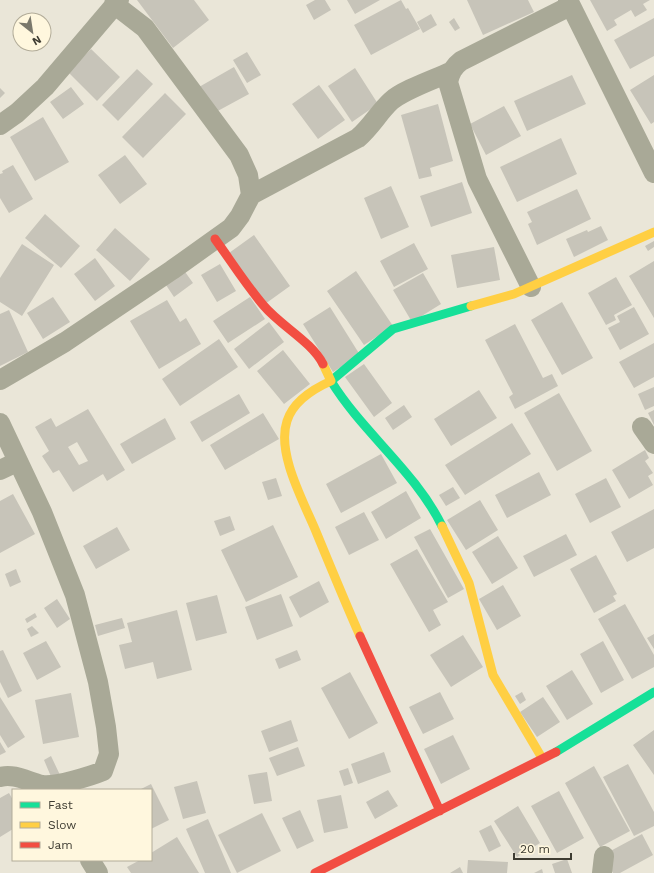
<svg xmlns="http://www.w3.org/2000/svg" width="654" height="873" viewBox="0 0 654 873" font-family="'Work Sans',sans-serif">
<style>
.building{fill:#c7c4b9;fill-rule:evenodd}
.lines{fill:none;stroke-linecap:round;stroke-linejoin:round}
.street{stroke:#a9a997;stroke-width:20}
.fast{stroke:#16e098;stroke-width:9}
.slow{stroke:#ffcf43;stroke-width:9}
.jam{stroke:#f24e42;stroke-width:9}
</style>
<rect width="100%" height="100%" fill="#eae6d8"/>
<!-- building -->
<path class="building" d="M137 0H194L209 20 173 48Z
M315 0H325L331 10 314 20 306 5Z
M347 0H380L355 14Z
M401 0 406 9 408 8 420 29 371 55 354 25Z
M467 0H528L534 12 483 35Z
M590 0H650L643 4 647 10 635 17 631 10 614 20 617 25 607 31Z
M431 14 437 25 423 33 417 22Z
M454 18 460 28 455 31 449 22Z
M654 18V56L630 69 614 40Z
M91 49 120 77 97 101 68 72Z
M247 52 261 75 247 83 233 60Z
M234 67 249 94 214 113 199 87Z
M355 68 378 104 352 122 328 86Z
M137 69 153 84 118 121 102 105Z
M572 75 586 104 527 131 514 101Z
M654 75V122L651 124 630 90Z
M319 85 345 120 318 139 292 104Z
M71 87 84 104 63 119 50 102Z
M0 88 5 93 0 98Z
M165 93 186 114 143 158 122 137Z
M438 104 453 161 430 168 432 176 419 179 401 115Z
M504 106 521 136 486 155 470 124Z
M43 117 69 162 35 181 10 137Z
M561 138 577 174 517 202 500 167Z
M125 155 147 184 120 204 98 175Z
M13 165 33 199 9 213 0 198V174L3 173 2 171Z
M462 182 472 213 431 227 420 196Z
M391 186 409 227 381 239 364 198Z
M577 189 591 219 537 245 528 224 532 222 527 212Z
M45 214 80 246 61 268 25 238Z
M601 226 608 240 574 257 566 239 587 230 588 232Z
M115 228 150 259 130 281 96 250Z
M254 235 290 286 265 304 229 253Z
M654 241V247L648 251 645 246Z
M414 243 428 269 394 287 380 261Z
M22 244 54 265 22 316 0 302V278Z
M494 247 500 280 457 288 451 255Z
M95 258 115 286 95 301 74 274Z
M654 261V318L629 276Z
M220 264 236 291 217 302 201 275Z
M183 269 193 283 174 297 164 282Z
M356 271 393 326 364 345 327 291Z
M423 273 441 304 412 322 393 290Z
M616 277 632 305 614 315 616 320 606 325 588 293Z
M53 297 70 322 43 339 27 313Z
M250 297 265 319 228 343 213 321Z
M167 300 180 322 186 318 201 344 159 369 130 321Z
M562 302 593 358 562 375 531 320Z
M330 307 360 355 333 372 303 324Z
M634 307 649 334 620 350 608 328 620 322 617 316Z
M9 310 28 352 0 366V314Z
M269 322 284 342 249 369 234 349Z
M515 324 543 378 552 374 558 386 515 409 509 397 513 394 485 340Z
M219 339 238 367 180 406 162 379Z
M654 343V377L634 388 619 362Z
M283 350 310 384 284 404 257 371Z
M364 364 392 403 374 417 345 377Z
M654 387V406L645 410 638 394Z
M479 390 497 418 451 446 434 419Z
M559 393 592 451 557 471 524 413Z
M239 394 250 413 202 442 190 422Z
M404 405 412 417 393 430 385 418Z
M88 409 125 470 107 481 103 474 73 492 59 470 53 473 42 456 49 451 35 427 51 418 56 427ZM77 442 88 461 79 465 68 447Z
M654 410V425L648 413Z
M263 413 279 439 225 470 210 445Z
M165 418 176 439 132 464 120 444Z
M512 423 531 454 465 495 445 465Z
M645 450 649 458 645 461 653 473 648 476 653 485 629 499 612 470Z
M381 454 397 483 341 513 326 484Z
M539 472 551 495 507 518 495 495Z
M276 478 282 496 268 500 262 482Z
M606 478 621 507 590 523 575 494Z
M453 487 460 498 446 506 439 495Z
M406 491 421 518 386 539 371 512Z
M13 494 35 534 0 553V501Z
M480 500 498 530 466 550 447 520Z
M654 509V548L627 562 611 532Z
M364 512 379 540 349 555 335 527Z
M230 516 235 530 220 536 214 521Z
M273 525 298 577 246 602 221 550Z
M117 527 130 550 96 569 83 546Z
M430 529 464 589 448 598 414 537Z
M566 534 577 555 534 577 523 556Z
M498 536 518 568 492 584 472 552Z
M417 549 448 602 433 610 441 625 429 632 390 564Z
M596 555 617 594 613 596 616 601 594 613 570 569Z
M16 569 21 582 10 587 5 574Z
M319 581 329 602 300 618 289 597Z
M503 585 521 616 497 630 479 599Z
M281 594 293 626 257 640 245 607Z
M217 595 227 633 196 641 186 603Z
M57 599 70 619 57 628 44 608Z
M625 604 654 655V667L632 679 598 619Z
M177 610 192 670 157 679 153 662 125 669 119 645 132 642 127 623Z
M35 613 37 617 27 623 25 619Z
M122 618 125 628 98 636 95 625Z
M32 626 39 633 31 637 27 629Z
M654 634V649L647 638Z
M463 635 483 667 451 687 430 655Z
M46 641 61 667 37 680 23 653Z
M603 641 624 680 601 693 580 654Z
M3 650 22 691 8 698 0 682V651Z
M297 650 301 660 279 669 275 659Z
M572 670 593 704 567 720 546 686Z
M350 672 378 723 349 739 321 688Z
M440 692 454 719 423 734 409 707Z
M522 692 526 700 520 704 515 696Z
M71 693 79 737 43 744 35 700Z
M0 697 25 737 8 748 0 735Z
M543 697 560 722 537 737 520 712Z
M291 720 298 741 269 752 261 731Z
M654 730V775L633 745Z
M453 735 470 769 441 784 424 749Z
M0 742 6 752 0 755Z
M298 747 305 766 277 776 269 758Z
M384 752 391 772 358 784 351 764Z
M51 756 60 775 52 779 44 760Z
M628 764 654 812V826L634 836 603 777Z
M594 766 630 831 600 847 565 783Z
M348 768 353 783 344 786 339 771Z
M267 772 272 801 254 804 248 775Z
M197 781 206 813 183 819 174 787Z
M151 784 169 820 151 829V790H139Z
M388 790 398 806 375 819 366 802Z
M559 791 584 838 557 853 531 806Z
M9 793 13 800V829L0 837V798Z
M341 795 348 828 324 833 317 800Z
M518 806 540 843 517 857 494 821Z
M300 810 314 841 297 849 282 818Z
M262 813 281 851 237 873 218 835Z
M208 819 231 873H205L186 829Z
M491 825 501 846 489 852 479 831Z
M642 834 653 855 620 873H613L603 855Z
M177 837 199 873H131L127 867 140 860H151V853Z
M567 859 572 873H555L552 864Z
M468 860 508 862 507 873H467Z
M460 867 463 873H450Z
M542 869 543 873H534Z"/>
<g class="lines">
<!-- street -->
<path class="street" d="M568 0 654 173
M114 4 145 28 239 155 248 175 251 195
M0 125 17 113 45 87 119 0
M531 287 477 179 448 82C450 73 453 67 461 61L570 6
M0 380 65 342 172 270 231 228 240 216 251 195 358 138C371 127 379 112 391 101 403 90 435 79 450 72
M0 423 42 512 75 595 98 682 106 727 109 754 103 771C91 776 55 787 42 785 28 782 15 773 0 777
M642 427 654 444
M0 470 17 462
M90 860 98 873
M602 873 604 856"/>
<!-- fast -->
<path class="fast" d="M442 526C415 471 363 433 331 381L393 329 471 306
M556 752 654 692"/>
<!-- slow -->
<path class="slow" d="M471 306 514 294 654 232
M323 364 331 381C313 389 293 402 287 421 276 454 305 504 317 534 331 568 345 602 360 636
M442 526 469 583 493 675 542 758"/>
<!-- jam -->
<path class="jam" d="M215 239C231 261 246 285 264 306 281 326 312 342 323 364
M360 636 440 811
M315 873 556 752"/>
</g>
<!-- legend -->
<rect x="12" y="789" width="140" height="72" fill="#fff7de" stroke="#b2ac99"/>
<rect x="20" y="802" width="20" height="6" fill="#16e098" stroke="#b2ac99"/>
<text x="48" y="809" font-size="12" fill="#3e3c32">Fast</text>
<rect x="20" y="822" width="20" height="6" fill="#ffcf43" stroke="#b2ac99"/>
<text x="48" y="829" font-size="12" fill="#3e3c32">Slow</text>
<rect x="20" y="842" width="20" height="6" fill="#f24e42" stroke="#b2ac99"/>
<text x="48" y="849" font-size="12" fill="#3e3c32">Jam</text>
<!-- north arrow -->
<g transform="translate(32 32) rotate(150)"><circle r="19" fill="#fff7de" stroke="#b2ac99"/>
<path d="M0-3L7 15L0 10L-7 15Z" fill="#7a786c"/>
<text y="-6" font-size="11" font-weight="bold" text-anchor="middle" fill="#3e3c32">N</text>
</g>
<!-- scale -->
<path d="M514 853v6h57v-6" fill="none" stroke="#3e3c32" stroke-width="2"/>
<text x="520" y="853" font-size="12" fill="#3e3c32" stroke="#fff7de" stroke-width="3" paint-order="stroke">20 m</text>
</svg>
